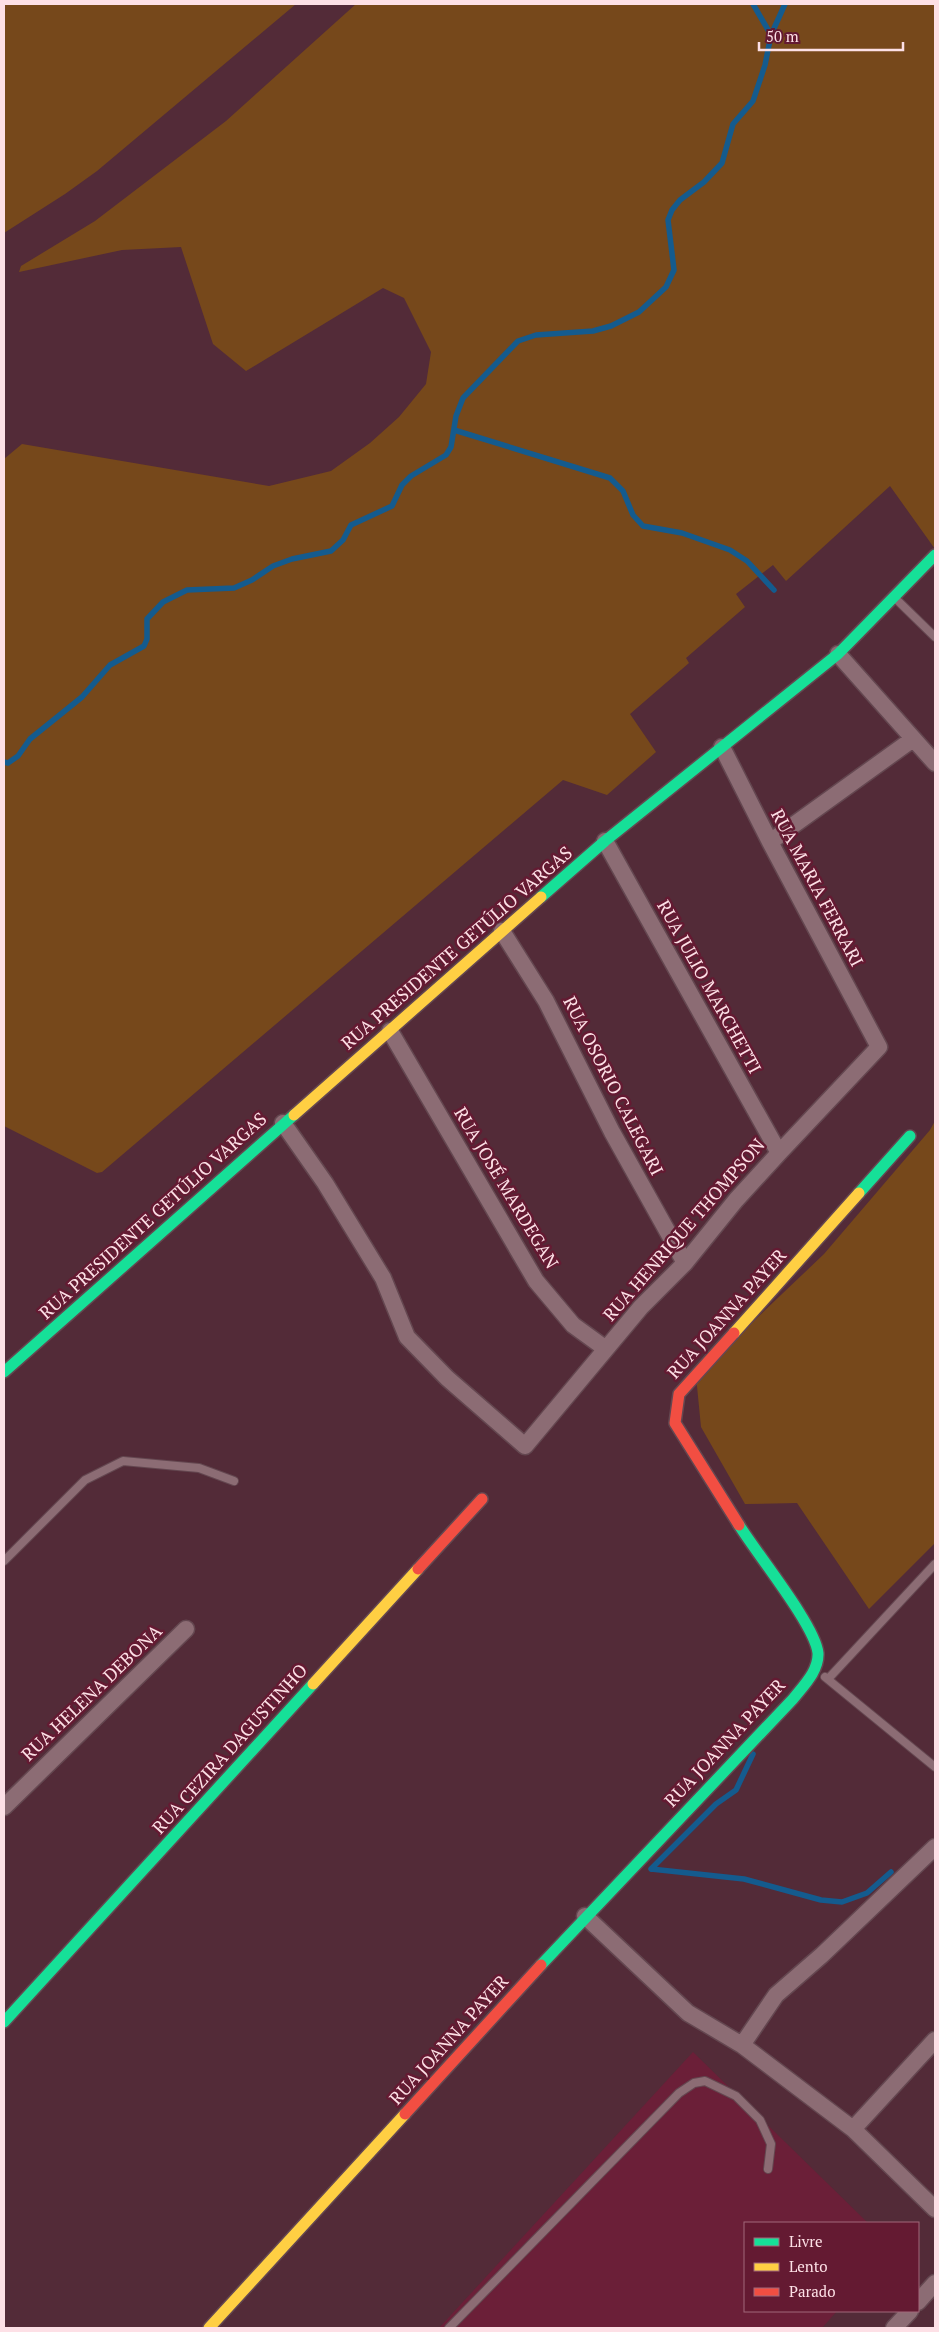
<svg xmlns="http://www.w3.org/2000/svg" width="939" height="2332" viewBox="0 0 939 2332" font-family="'PT Serif',serif">
<style>
.built{fill:#6b1f38}
.green{fill:#76481b}
.lines{fill:none;stroke-linecap:round;stroke-linejoin:round}
.stream{stroke:#145b8e;stroke-width:5.5}
.lane-casing{stroke:#644750;stroke-width:10}
.street-casing{stroke:#644750;stroke-width:19}
.fast-casing{stroke:#644750;stroke-width:14}
.slow-casing{stroke:#644750;stroke-width:14}
.jam-casing{stroke:#644750;stroke-width:14}
.lane{stroke:#8c6c74;stroke-width:8}
.street{stroke:#8c6c74;stroke-width:16}
.fast{stroke:#16e098;stroke-width:11}
.slow{stroke:#ffcf43;stroke-width:11}
.jam{stroke:#f24e42;stroke-width:11}
.labels{text-anchor:middle;stroke-width:5;stroke-linejoin:round;paint-order:stroke}
.street-label{font-size:18px;fill:#fde0e6;stroke:#641a32}
</style>
<rect width="100%" height="100%" fill="#532b38"/>
<!-- built -->
<path class="built" d="M693 2052 868 2223H745V2311H837L822 2328H439Z"/>
<!-- green -->
<path class="green" d="M4 4H296L97 171 65 194 4 233Z
M356 4H935V549L890 486 786 581 773 565 736 594 745 607 686 658 689 663 630 714 656 752 607 795 563 780 102 1172 97 1173 4 1126V459L22 444 269 486 331 471 370 443 399 417 426 384 431 352 404 298 383 288 246 371 213 344 181 247 122 250 19 272 21 266 95 221 226 121Z
M935 1121V1543L869 1609 797 1503 745 1504 701 1427 696 1376 824 1254 930 1130Z"/>
<g class="lines">
<!-- stream -->
<path class="stream" d="M753 4 771 35
M454 430 610 478 623 491 633 515 643 526 682 533 730 550 747 561 774 590
M4 762 8 763 18 756 30 739 82 697 110 665 144 646 147 639V619L163 602 187 590 234 588 252 580 273 566 292 559 331 551 343 540 351 525 392 506 402 485 411 476 446 455 451 447 456 416 463 398 518 341 536 335 593 331 611 326 639 312 666 287 674 270 668 220 672 210 680 200 704 182 722 163 733 124 753 101 765 65 771 35 785 4
M651 1869 744 1879 821 1900 842 1902 867 1893 891 1872
M651 1869 716 1804 736 1790 753 1754"/>
<!-- lane casing -->
<g class="lane-casing">
<path id="lane" d="M895 598 935 637
M4 1561 85 1480 123 1461 199 1468 234 1481
M825 1677 935 1767
M828 1679 935 1564
M449 2328 679 2093 694 2083 705 2081 736 2096 760 2120 771 2144 768 2169"/>
</g>
<!-- street casing -->
<g class="street-casing">
<path id="street" d="M838 654 935 763
M605 841 779 1153
M770 842 913 739
M502 931 546 1001 612 1132 685 1263
M390 1031 536 1281 573 1325 606 1349
M283 1123 325 1183 383 1278 407 1337 447 1378 525 1446 641 1307 685 1263 736 1200 779 1153 879 1047 770 842 722 747
M4 1807 186 1629
M585 1916 688 2013 742 2045 853 2129 935 2209
M742 2045 776 1995 822 1955 935 1847
M853 2129 935 2040
M918 2302 935 2283
M894 2328 910 2311"/>
</g>
<!-- fast casing -->
<g class="fast-casing">
<path id="fast" d="M541 897 605 841 838 654 935 555
M859 1193 910 1136
M4 1372 294 1115
M541 1965 793 1699C803 1686 819 1671 818 1653 815 1625 756 1553 739 1525
M4 2022 313 1684"/>
</g>
<!-- slow casing -->
<g class="slow-casing">
<path id="slow" d="M294 1115 541 897
M734 1333 859 1193
M313 1684 418 1569
M209 2328 405 2114"/>
</g>
<!-- jam casing -->
<g class="jam-casing">
<path id="jam" d="M734 1333 679 1394 675 1423 739 1525
M418 1569 482 1499
M405 2114 541 1965"/>
</g>
<!-- lane -->
<use href="#lane" class="lane"/>
<!-- street -->
<use href="#street" class="street"/>
<!-- fast -->
<use href="#fast" class="fast"/>
<!-- slow -->
<use href="#slow" class="slow"/>
<!-- jam -->
<use href="#jam" class="jam"/>
</g>
<g class="labels">
<!-- street labels -->
<g class="street-label">
<text transform="translate(817 888) rotate(62)" y="6">RUA MARIA FERRARI</text>
<text transform="translate(457 948) rotate(-41)" y="6">RUA PRESIDENTE GETÚLIO VARGAS</text>
<text transform="translate(709 987) rotate(61)" y="6">RUA JULIO MARCHETTI</text>
<text transform="translate(613 1086) rotate(63)" y="6">RUA OSORIO CALEGARI</text>
<text transform="translate(506 1188) rotate(59)" y="6">RUA JOSÉ MARDEGAN</text>
<text transform="translate(153 1216) rotate(-42)" y="6">RUA PRESIDENTE GETÚLIO VARGAS</text>
<text transform="translate(684 1230) rotate(-49)" y="6">RUA HENRIQUE THOMPSON</text>
<text transform="translate(727 1314) rotate(-48)" y="6">RUA JOANNA PAYER</text>
<text transform="translate(92 1693) rotate(-44)" y="6">RUA HELENA DEBONA</text>
<text transform="translate(725 1743) rotate(-47)" y="6">RUA JOANNA PAYER</text>
<text transform="translate(230 1749) rotate(-48)" y="6">RUA CEZIRA DAGUSTINHO</text>
<text transform="translate(449 2040) rotate(-48)" y="6">RUA JOANNA PAYER</text>
</g>
</g>
<!-- border -->
<rect width="939" height="2332" fill="none" stroke="#fde0e6" stroke-width="10"/>
<!-- legend -->
<rect x="744" y="2222" width="175" height="90" fill="#641a32" stroke="#a1697a"/>
<rect x="754" y="2238" width="25" height="8" fill="#16e098" stroke="#a1697a"/>
<text x="789" y="2247" font-size="15" fill="#fde0e6">Livre</text>
<rect x="754" y="2263" width="25" height="8" fill="#ffcf43" stroke="#a1697a"/>
<text x="789" y="2272" font-size="15" fill="#fde0e6">Lento</text>
<rect x="754" y="2288" width="25" height="8" fill="#f24e42" stroke="#a1697a"/>
<text x="789" y="2297" font-size="15" fill="#fde0e6">Parado</text>
<!-- scale -->
<path d="M759 42v8h144v-8" fill="none" stroke="#fde0e6" stroke-width="2.5"/>
<text x="766" y="42" font-size="15" fill="#fde0e6" stroke="#641a32" stroke-width="4" paint-order="stroke">50 m</text>
</svg>
